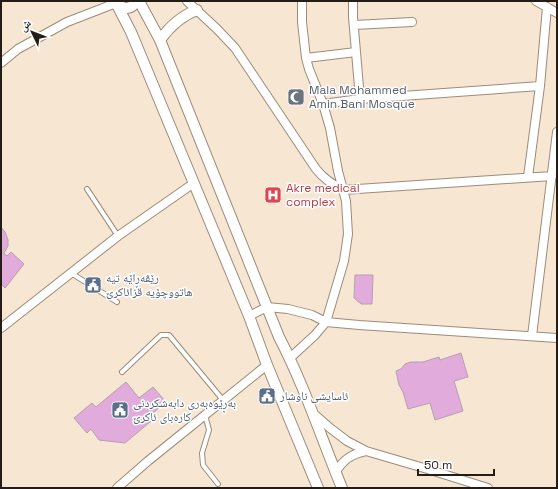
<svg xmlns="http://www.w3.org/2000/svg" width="558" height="489" viewBox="0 0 558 489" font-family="'Space Grotesk','Noto Naskh Arabic',sans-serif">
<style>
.building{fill:#e1acdc;stroke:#b3a0b0}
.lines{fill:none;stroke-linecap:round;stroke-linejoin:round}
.service-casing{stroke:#9b8c79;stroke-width:6}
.minor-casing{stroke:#9b8c79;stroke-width:10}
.tertiary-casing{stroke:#9b8c79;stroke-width:12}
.service{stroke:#fff;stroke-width:4}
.minor{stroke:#fff;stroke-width:8}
.tertiary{stroke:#fff;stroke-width:10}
.labels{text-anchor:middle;stroke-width:3;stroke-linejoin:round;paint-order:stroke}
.worship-label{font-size:12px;fill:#5b616d;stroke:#fff;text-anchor:start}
.health-label{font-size:12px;fill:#be3a42;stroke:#fff;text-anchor:start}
.service-label{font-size:12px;fill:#4e5e75;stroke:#fff;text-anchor:start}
</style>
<rect width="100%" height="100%" fill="#f7e6d2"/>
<!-- building -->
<path class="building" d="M1 227 5 232 8 240V246L4 253 7 256 11 252 24 264 5 288 1 284Z
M355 275H373L372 304H361L354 298Z
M461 353 468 377 454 381 463 411 435 420 430 403 408 409 403 392 399 385 396 371 401 369 405 364 411 362H423L439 357 440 360Z
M126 382 139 398 153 387 166 402 153 413 156 417 125 443 99 440 91 429 87 433 74 418 92 403 96 407Z"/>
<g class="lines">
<!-- service casing -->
<g class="service-casing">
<path id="service" d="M87 189 118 236
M71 273 117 302
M122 372 161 335H169L223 400
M205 415 209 430 202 453 203 465 218 484"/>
</g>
<!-- minor casing -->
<g class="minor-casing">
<path id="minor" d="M187 1 217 29 235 48 316 169C324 179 332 184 343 190L552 176
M353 1V17L360 99
M536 1 557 13
M354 25 412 22
M306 58 356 52
M1 63 18 49 67 22 116 3
M323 104 360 99 540 86
M528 177 540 86 547 7
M249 316 267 307 288 309 312 315 326 322 359 325 557 338
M1 328 118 236 194 183
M532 336 557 132
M290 358 315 335 326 322 344 261 348 234 346 201 338 171 330 128 323 104 309 69 306 58 302 22V1
M314 414 330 428 347 441 366 451 424 468 488 488
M335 473C343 460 351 454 366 451
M117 488 148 461 267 365"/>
</g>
<!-- tertiary casing -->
<g class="tertiary-casing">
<path id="tertiary" d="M139 1 160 40 279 337C304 385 321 437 342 488
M116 3 131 32 249 316 267 365 318 488
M116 3C123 10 132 10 136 1
M160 40C170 26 181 16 197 10"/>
</g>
<!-- service -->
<use href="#service" class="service"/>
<!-- minor -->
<use href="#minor" class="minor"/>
<!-- tertiary -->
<use href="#tertiary" class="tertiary"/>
</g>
<!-- icons -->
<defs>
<g id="mosque-square" transform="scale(0.9)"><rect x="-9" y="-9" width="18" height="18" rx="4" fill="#6b7280" stroke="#fff"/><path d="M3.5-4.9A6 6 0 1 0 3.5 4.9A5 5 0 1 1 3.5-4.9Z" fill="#fff"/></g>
<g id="hospital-square" transform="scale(0.9)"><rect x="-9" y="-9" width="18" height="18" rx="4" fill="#e0444e" stroke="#fff"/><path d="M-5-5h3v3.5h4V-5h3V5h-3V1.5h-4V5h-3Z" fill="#fff"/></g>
<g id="civic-square" transform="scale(0.9)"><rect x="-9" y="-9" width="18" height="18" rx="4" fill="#5c6f8a" stroke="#fff"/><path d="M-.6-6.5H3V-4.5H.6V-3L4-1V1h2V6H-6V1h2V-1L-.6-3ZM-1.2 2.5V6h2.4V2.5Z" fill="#fff"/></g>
</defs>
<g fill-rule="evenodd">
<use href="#mosque-square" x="296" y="97"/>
<use href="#hospital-square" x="273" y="195"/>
<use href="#civic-square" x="93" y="285"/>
<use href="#civic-square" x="267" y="396"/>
<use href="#civic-square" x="120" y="410"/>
</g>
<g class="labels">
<!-- worship labels -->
<g class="worship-label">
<text x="309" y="94">Mala Mohammed<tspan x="309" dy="14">Amin Bani Mosque</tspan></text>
</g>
<!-- health labels -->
<g class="health-label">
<text x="286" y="192">Akre medical<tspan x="286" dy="14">complex</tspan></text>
</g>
<!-- service labels -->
<g class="service-label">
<text x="106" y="282">رێڤەڕاێە تیە<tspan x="106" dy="14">هاتووچۆیە قزائاکرێ</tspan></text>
<text x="280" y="400">ئاسايشى ناوشار</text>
<text x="133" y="407">بەڕێوەبەری دابەشکردنی<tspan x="133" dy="14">کارەبای ئاکرێ</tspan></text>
</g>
</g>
<!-- border -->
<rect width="558" height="489" fill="none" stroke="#231d16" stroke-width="4"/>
<!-- north arrow -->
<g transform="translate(32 32) rotate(313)" stroke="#ffffff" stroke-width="3" paint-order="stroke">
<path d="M0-3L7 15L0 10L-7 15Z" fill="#231d16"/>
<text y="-6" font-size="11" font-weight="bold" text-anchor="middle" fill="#231d16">ش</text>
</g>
<!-- scale -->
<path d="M418 469v6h76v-6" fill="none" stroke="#231d16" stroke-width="2"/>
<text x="424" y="469" font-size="12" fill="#231d16" stroke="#ffffff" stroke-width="3" paint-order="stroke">50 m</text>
</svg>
